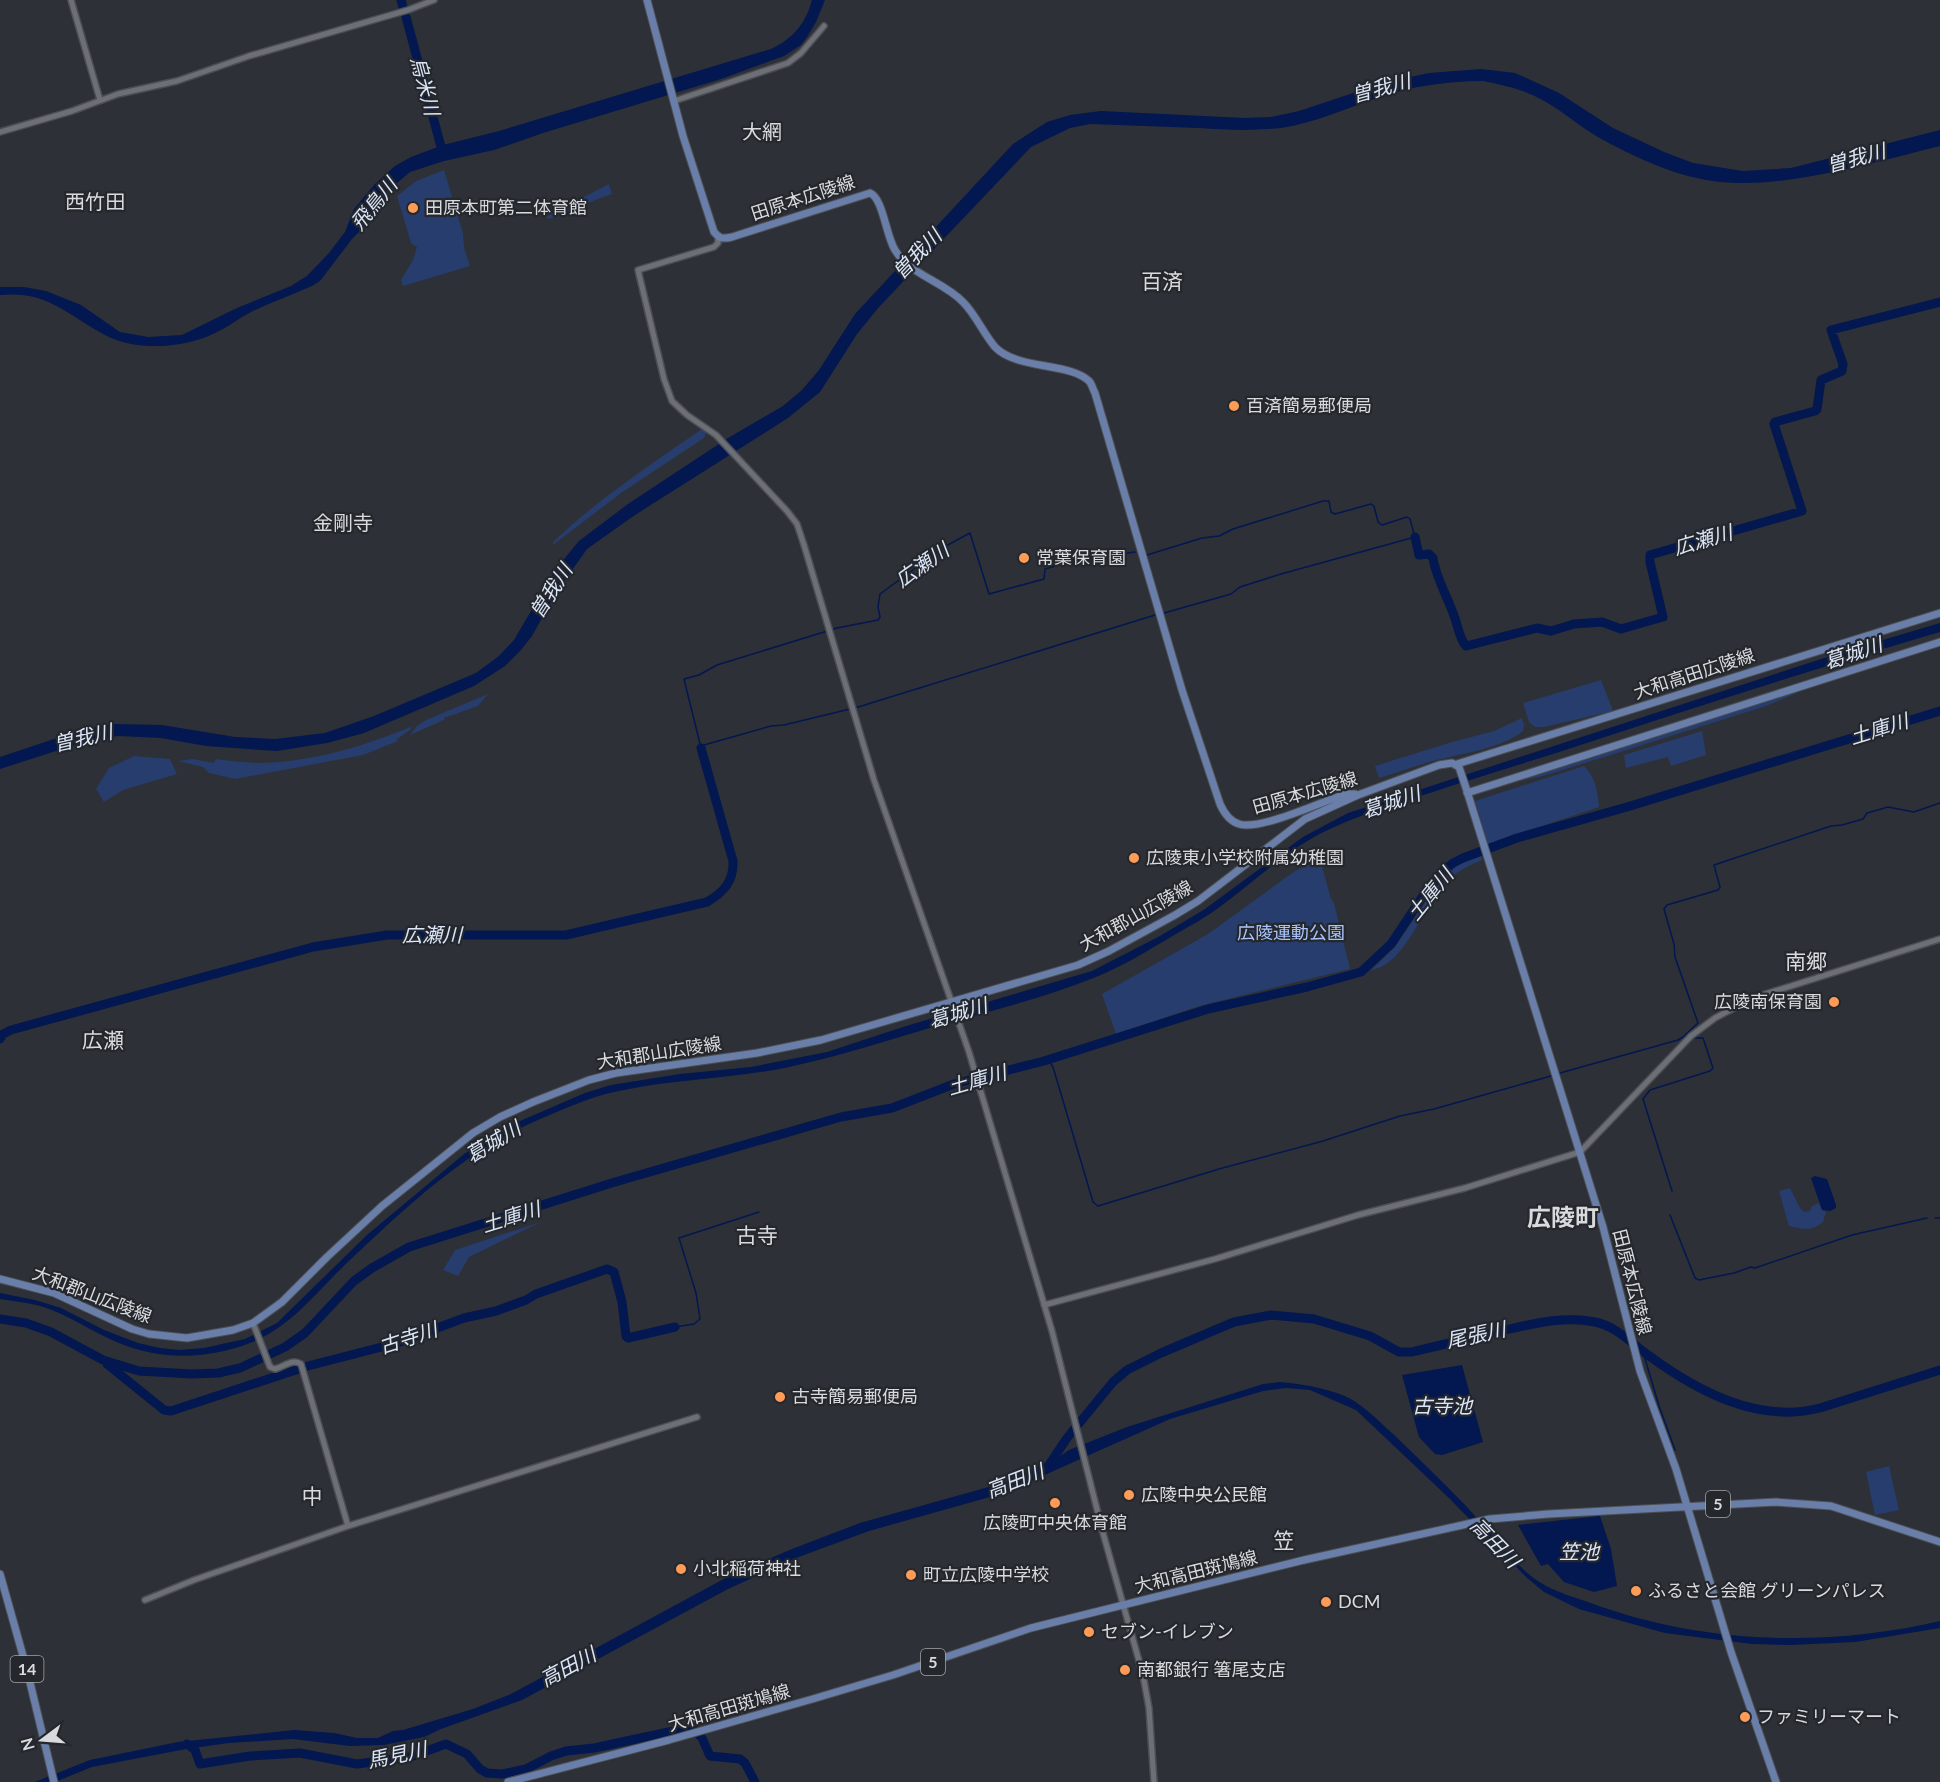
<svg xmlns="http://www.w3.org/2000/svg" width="1940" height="1782" viewBox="0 0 1940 1782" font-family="Lato,'Noto Sans JP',sans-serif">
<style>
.green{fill:#273d6d}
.water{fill:#031750}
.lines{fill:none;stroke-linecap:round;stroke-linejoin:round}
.stream{stroke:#031750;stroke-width:1.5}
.river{stroke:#031750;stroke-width:9}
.minor-casing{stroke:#4c4e53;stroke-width:8}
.major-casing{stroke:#4c4e53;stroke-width:9}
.minor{stroke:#6c7076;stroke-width:5}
.major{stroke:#697ea8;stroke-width:7}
.poi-dot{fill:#fe9c57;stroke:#24272c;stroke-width:2}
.labels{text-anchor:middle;stroke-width:4.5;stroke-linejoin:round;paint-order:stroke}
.shield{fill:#24272c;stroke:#a2a4a8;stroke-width:1.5}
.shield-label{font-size:16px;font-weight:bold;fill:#d8dadd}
.street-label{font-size:18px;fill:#d8dadd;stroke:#24272c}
.poi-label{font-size:18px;fill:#d8dadd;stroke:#24272c;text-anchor:start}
.park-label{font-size:18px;fill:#a9c4fa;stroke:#24272c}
.water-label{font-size:20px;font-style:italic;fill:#dbe5f8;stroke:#24272c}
.neighbourhood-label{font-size:20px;fill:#d8dadd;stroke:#24272c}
.quarter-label{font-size:21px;fill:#d8dadd;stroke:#24272c}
.district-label{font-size:24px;font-weight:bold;fill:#d8dadd;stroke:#24272c}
</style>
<rect width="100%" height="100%" fill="#2d3036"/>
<!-- green -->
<path class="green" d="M444 170 463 233 464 248 470 266 403 286 401 280 413 260 417 247 411 243 397 196 416 181Z
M609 184 612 194C590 201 571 211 549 219L545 217Z
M702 429 706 433 704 438 621 493 553 545V542C598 499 650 465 702 429Z
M1601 680 1613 711 1544 727H1535L1529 722 1523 703Z
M1799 692 1766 706 1611 755 1543 776 1494 786 1779 695Z
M488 694 478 706 444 718V720L410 735 417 726 426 720Z
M1522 718 1524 725 1523 731C1499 750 1457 754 1429 762 1412 767 1396 773 1379 778L1375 766 1452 742 1494 731Z
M410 727 411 729 396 740 398 741 363 755 235 779 209 773 203 767 178 761 193 759 214 763 216 759C231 761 247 763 262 763 315 761 362 747 410 727Z
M1702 731 1706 755 1671 766 1668 757 1626 768 1624 755Z
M134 756 170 759 177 774 123 790 104 802 96 789 109 768Z
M1584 766C1595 776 1598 793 1599 807L1488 844 1475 801Z
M1481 855 1482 860C1469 865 1456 872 1446 882 1423 905 1406 965 1371 970L1395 947 1441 879 1459 864Z
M1318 861 1321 863 1331 899 1334 903 1350 969 1199 1006 1116 1034 1102 994 1208 934 1295 871Z
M1790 1188 1800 1208 1804 1212 1810 1211 1812 1206 1819 1203 1822 1210 1826 1212 1823 1222C1811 1232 1803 1229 1789 1226L1779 1191Z
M541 1222 469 1257 458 1276 443 1270 455 1250Z
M1889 1466 1899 1510 1875 1515 1866 1472Z"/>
<!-- water -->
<path class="water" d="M812 0H825L816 22 807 37 801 45 784 56 721 79 543 133 494 150 444 161 410 172 385 193 370 221 352 239 320 281 312 286C292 295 272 302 253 311 239 318 227 328 213 334 183 348 140 351 109 337 69 317 50 290 0 295V287H24L46 291 81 305 120 332 148 337 182 335 237 308 291 286 307 276 329 253 345 232 354 209 375 184 395 166 411 157 443 145 499 131 771 49C793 39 806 23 812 0Z
M1481 69 1515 73 1559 93 1613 128 1664 152 1693 163 1743 171 1791 168 1940 130V146C1874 162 1780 191 1713 181 1676 176 1639 159 1607 142 1569 122 1551 96 1505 86 1498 84 1490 82 1483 81 1448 81 1413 86 1380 97 1347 108 1315 123 1281 128 1253 131 1226 130 1199 128 1163 127 1127 125 1090 124L1070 128 1031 147 879 307 857 334 820 392 788 418 635 515 587 549 557 591 532 636 520 651 505 666 474 686 364 733 327 743 277 751 206 746 161 738 118 736 87 741 0 769V757L81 730 113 724 162 725 235 737 275 739 325 733 374 716 476 673 499 656 514 640 555 570 579 541 628 504 728 438 783 406 802 390 819 370 855 314 1013 144 1047 122 1070 115 1101 111 1245 118 1271 117 1299 111 1386 82 1429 73Z
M1940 623V632C1810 670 1681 712 1553 754 1512 767 1471 779 1430 793 1397 803 1362 814 1330 829 1288 848 1254 882 1217 909 1203 919 1186 928 1171 937 1147 951 1123 966 1096 977 1047 997 994 1010 943 1024 892 1039 841 1056 789 1067 733 1079 675 1079 619 1091 588 1097 559 1111 529 1124 463 1153 403 1210 351 1259 308 1299 287 1337 224 1351 189 1359 152 1357 119 1343 96 1334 75 1319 52 1310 36 1303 17 1302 0 1299V1293L35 1300 61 1308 104 1330 138 1343 160 1348 179 1350 204 1348 245 1339 277 1323 367 1235 464 1154 520 1121 585 1093 611 1085 680 1074 751 1067 827 1052 903 1027 1092 971 1160 936 1205 909 1303 837 1348 813 1846 651Z
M1815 1176 1827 1179 1836 1205V1208L1830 1211 1822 1210 1811 1178Z
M1462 1365 1483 1442 1442 1455 1435 1454 1419 1437 1402 1375Z
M1280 1382C1301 1384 1322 1387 1342 1395 1361 1402 1377 1420 1392 1433 1417 1457 1442 1481 1466 1506 1486 1527 1503 1550 1524 1570 1543 1588 1564 1594 1588 1602 1700 1644 1824 1648 1940 1621V1628L1855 1642 1791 1645 1752 1644 1665 1633 1579 1609 1544 1592 1526 1577 1450 1499 1356 1410 1310 1390 1286 1388 1263 1391 1170 1419 1004 1493 869 1531 796 1558 728 1589 522 1700 441 1729 424 1737 384 1745 350 1746 293 1739 229 1743 186 1749 92 1767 55 1782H35L90 1760 178 1742 294 1730 334 1733 357 1738H378L393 1731 403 1730 473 1709 511 1694 733 1574 792 1549 860 1523 1010 1481 1047 1462 1056 1459 1069 1450 1127 1427 1263 1384Z
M1600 1516 1611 1549 1617 1586 1594 1592 1564 1582 1548 1564 1541 1566 1518 1525Z"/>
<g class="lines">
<!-- stream -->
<path class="stream" d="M1147 555 1202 538 1219 536 1233 529 1323 501H1329L1331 512 1335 514 1371 504 1374 506 1378 522 1382 525 1407 517 1410 519 1415 537 1281 574 1240 587 1231 594 1164 613
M855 708 1155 615
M850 709 784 725 771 726 704 745 701 748 684 679 699 675 717 665 837 628 878 620 880 617 878 607 880 594 944 547 970 533 989 594 1044 579 1045 569 1076 560 1135 552
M1044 1061 1050 1062 1053 1067 1093 1202 1098 1206 1219 1169 1323 1141 1400 1116 1434 1109 1551 1076
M1560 1073 1678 1040 1683 1037 1698 1023 1675 957 1674 944 1664 909 1667 905 1718 890 1720 887 1714 865 1831 826 1842 825 1863 819 1867 813 1888 807 1914 812 1940 803
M1672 1191 1643 1099 1650 1090 1710 1071 1713 1068 1703 1038H1694
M1670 1215 1695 1278 1699 1280 1734 1273 1751 1267 1755 1268 1852 1235 1927 1218
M1935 1218H1940
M675 1327 694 1324 700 1319 696 1293 679 1238 759 1212
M1643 1352 1659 1406 1675 1450"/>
<!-- river -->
<path class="river" d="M401 0 403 7
M406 17 443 154
M1415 537 1419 555 1429 554 1433 558C1436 580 1451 602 1457 625 1459 632 1461 641 1466 646L1537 628 1551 631 1574 624 1602 622 1621 629 1663 617 1650 562V555L1802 511 1774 424 1775 422 1815 411 1817 409 1821 380 1842 371 1843 364 1831 330 1940 302
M0 1039 3 1034 11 1030 313 947 387 935H566L707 902C724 892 734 881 733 861L701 748
M0 1319 26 1323 51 1332 103 1360 139 1371 192 1374 218 1373 240 1368 285 1347 305 1333 354 1281 372 1268 409 1247 615 1182 841 1117 892 1108 954 1084 1044 1061 1208 1009 1307 987 1361 972 1391 944 1423 896 1443 871 1453 863 1463 858 1517 838 1627 807 1940 711
M107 1364 164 1410 171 1411 308 1366 397 1343 464 1318 496 1311 526 1300 536 1294 607 1269 614 1272 622 1302 626 1336 628 1338 675 1327
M1047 1468 1067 1438 1113 1382 1127 1370 1161 1353 1234 1322 1271 1315 1314 1319 1370 1336 1399 1352H1412C1440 1345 1468 1339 1496 1332 1529 1325 1561 1315 1595 1322 1616 1326 1631 1343 1648 1355 1697 1391 1758 1424 1820 1408L1940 1370
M187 1744 195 1750 200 1764 250 1756 300 1753 357 1764 410 1757 446 1744 467 1754 480 1769 487 1773 502 1774 526 1769 551 1756 566 1751 594 1748 692 1727 702 1738 710 1756 740 1759 745 1763 755 1782"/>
<!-- minor casing -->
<g class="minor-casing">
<path id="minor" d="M71 0 100 100
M674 101 788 63 801 53 824 26
M0 132 72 111 118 94 177 81 249 56 408 10 434 0
M718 237V243L714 247 638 270 664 379 672 401 687 415 716 435 787 511 797 524 804 545 874 780 969 1052 1052 1331 1103 1533 1143 1675 1149 1708 1154 1782
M1044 1305 1215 1259 1358 1215 1465 1188 1580 1152 1691 1036 1715 1018 1753 998 1940 939
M253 1323 270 1367 275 1369C284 1367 292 1358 301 1364L348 1526
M145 1600 194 1580 348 1526 697 1417"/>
</g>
<!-- major casing -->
<g class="major-casing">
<path id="major" d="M647 0 683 136 714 232C720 239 723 239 732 237L870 193C883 198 886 236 895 250 910 275 943 281 963 302 976 315 983 333 995 347 1017 370 1069 362 1089 381 1092 384 1093 390 1095 393L1182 690 1220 804C1224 813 1229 821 1239 824 1260 831 1323 801 1346 794H1355
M1457 764 1940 613
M1467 793 1940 642
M0 1279 54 1293 132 1329 149 1334 187 1338 233 1330 253 1323 282 1302 327 1257 382 1206 473 1133 500 1117 533 1102 589 1080 616 1073 757 1053 821 1040 1078 965 1109 951 1175 915 1198 901 1305 819 1358 795 1439 765 1452 763 1459 767 1466 788 1603 1227 1640 1371 1676 1469 1731 1652 1776 1782
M0 1574 27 1670 54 1782
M508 1782 669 1740 816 1698 893 1675 1031 1628 1304 1560 1490 1519 1548 1514 1776 1502 1831 1506 1940 1542"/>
</g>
<!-- minor -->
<use href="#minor" class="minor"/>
<!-- major -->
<use href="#major" class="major"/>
</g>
<!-- markers -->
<g class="poi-dot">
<circle cx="413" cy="208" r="6"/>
<circle cx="1234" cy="406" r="6"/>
<circle cx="1024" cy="558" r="6"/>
<circle cx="1134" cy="858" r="6"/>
<circle cx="1834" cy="1002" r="6"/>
<circle cx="780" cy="1397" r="6"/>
<circle cx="1129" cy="1495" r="6"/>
<circle cx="1055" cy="1503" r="6"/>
<circle cx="681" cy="1569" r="6"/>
<circle cx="911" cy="1575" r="6"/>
<circle cx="1636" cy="1591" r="6"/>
<circle cx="1326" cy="1602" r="6"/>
<circle cx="1089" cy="1632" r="6"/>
<circle cx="1125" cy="1670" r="6"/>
<circle cx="1745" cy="1717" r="6"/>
</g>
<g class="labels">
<!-- shield labels -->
<g class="shield">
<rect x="1706" y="1491" width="24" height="26" rx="4.5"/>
<rect x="921" y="1649" width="24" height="26" rx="4.5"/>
<rect x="10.5" y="1656" width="33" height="26" rx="4.5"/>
</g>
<g class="shield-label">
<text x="1718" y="1510">5</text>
<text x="933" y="1668">5</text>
<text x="27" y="1675">14</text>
</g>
<!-- street labels -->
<g class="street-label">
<text transform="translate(803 198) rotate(-18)" y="6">田原本広陵線</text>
<text transform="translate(1694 674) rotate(-18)" y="6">大和高田広陵線</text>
<text transform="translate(1305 793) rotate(-16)" y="6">田原本広陵線</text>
<text transform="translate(1136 916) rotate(-29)" y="6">大和郡山広陵線</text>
<text transform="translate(659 1053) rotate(-9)" y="6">大和郡山広陵線</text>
<text transform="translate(1632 1282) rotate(76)" y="6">田原本広陵線</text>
<text transform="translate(92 1295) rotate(21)" y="6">大和郡山広陵線</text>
<text transform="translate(1196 1572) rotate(-14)" y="6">大和高田斑鳩線</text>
<text transform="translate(729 1708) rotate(-16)" y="6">大和高田斑鳩線</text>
</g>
<!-- poi labels -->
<g class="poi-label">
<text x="425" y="214">田原本町第二体育館</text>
<text x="1246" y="412">百済簡易郵便局</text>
<text x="1036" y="564">常葉保育園</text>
<text x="1146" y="864">広陵東小学校附属幼稚園</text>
<text x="1822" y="1008" text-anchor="end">広陵南保育園</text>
<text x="792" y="1403">古寺簡易郵便局</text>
<text x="1141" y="1501">広陵中央公民館</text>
<text x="1055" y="1529" text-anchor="middle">広陵町中央体育館</text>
<text x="693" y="1575">小北稲荷神社</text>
<text x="923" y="1581">町立広陵中学校</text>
<text x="1648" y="1597">ふるさと会館 グリーンパレス</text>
<text x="1338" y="1608">DCM</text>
<text x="1101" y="1638">セブン-イレブン</text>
<text x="1137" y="1676">南都銀行 箸尾支店</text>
<text x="1757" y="1723">ファミリーマート</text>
</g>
<!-- park labels -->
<g class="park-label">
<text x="1291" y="939">広陵運動公園</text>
</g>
<!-- water labels -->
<g class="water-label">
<text transform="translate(425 86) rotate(75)" y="7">烏米川</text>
<text transform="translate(1381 88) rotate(-15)" y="7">曽我川</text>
<text transform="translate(1856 158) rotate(-15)" y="7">曽我川</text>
<text transform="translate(374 204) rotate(-51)" y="7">飛鳥川</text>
<text transform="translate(917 254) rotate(-46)" y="7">曽我川</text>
<text transform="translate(1703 540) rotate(-16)" y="7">広瀬川</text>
<text transform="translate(922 565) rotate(-35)" y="7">広瀬川</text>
<text transform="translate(551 591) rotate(-57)" y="7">曽我川</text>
<text transform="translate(1853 653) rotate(-18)" y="7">葛城川</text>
<text transform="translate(1879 729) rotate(-17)" y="7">土庫川</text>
<text transform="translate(83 738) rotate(-13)" y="7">曽我川</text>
<text transform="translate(1391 802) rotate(-18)" y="7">葛城川</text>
<text transform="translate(1430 894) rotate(-51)" y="7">土庫川</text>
<text x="432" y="942">広瀬川</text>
<text transform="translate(958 1013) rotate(-16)" y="7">葛城川</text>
<text transform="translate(977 1080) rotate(-16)" y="7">土庫川</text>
<text transform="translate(493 1142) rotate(-31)" y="7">葛城川</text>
<text transform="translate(511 1217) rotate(-17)" y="7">土庫川</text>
<text transform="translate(1476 1335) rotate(-12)" y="7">尾張川</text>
<text transform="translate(408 1338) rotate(-18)" y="7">古寺川</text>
<text x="1442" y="1413">古寺池</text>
<text transform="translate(1015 1481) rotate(-21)" y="7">高田川</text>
<text transform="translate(1495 1543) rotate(46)" y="7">高田川</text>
<text x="1579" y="1559">笠池</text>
<text transform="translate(568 1667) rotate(-28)" y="7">高田川</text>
<text transform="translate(397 1755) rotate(-12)" y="7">馬見川</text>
</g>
<!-- neighbourhood labels -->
<g class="neighbourhood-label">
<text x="762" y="139">大網</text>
<text x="95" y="209">西竹田</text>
<text x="343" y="530">金剛寺</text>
</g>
<!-- quarter labels -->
<g class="quarter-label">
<text x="1162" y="289">百済</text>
<text x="1806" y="969">南郷</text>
<text x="103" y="1048">広瀬</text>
<text x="757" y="1243">古寺</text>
<text x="312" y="1504">中</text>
<text x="1284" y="1548">笠</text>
</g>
<!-- district labels -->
<g class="district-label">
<text x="1563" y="1226">広陵町</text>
</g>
</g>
<!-- north arrow -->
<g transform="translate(42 1740) rotate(254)" stroke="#24272c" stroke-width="4.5" paint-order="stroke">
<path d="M0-4.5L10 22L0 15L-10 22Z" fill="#d8dadd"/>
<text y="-9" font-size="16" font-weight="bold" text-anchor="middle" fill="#d8dadd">N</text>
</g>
</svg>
